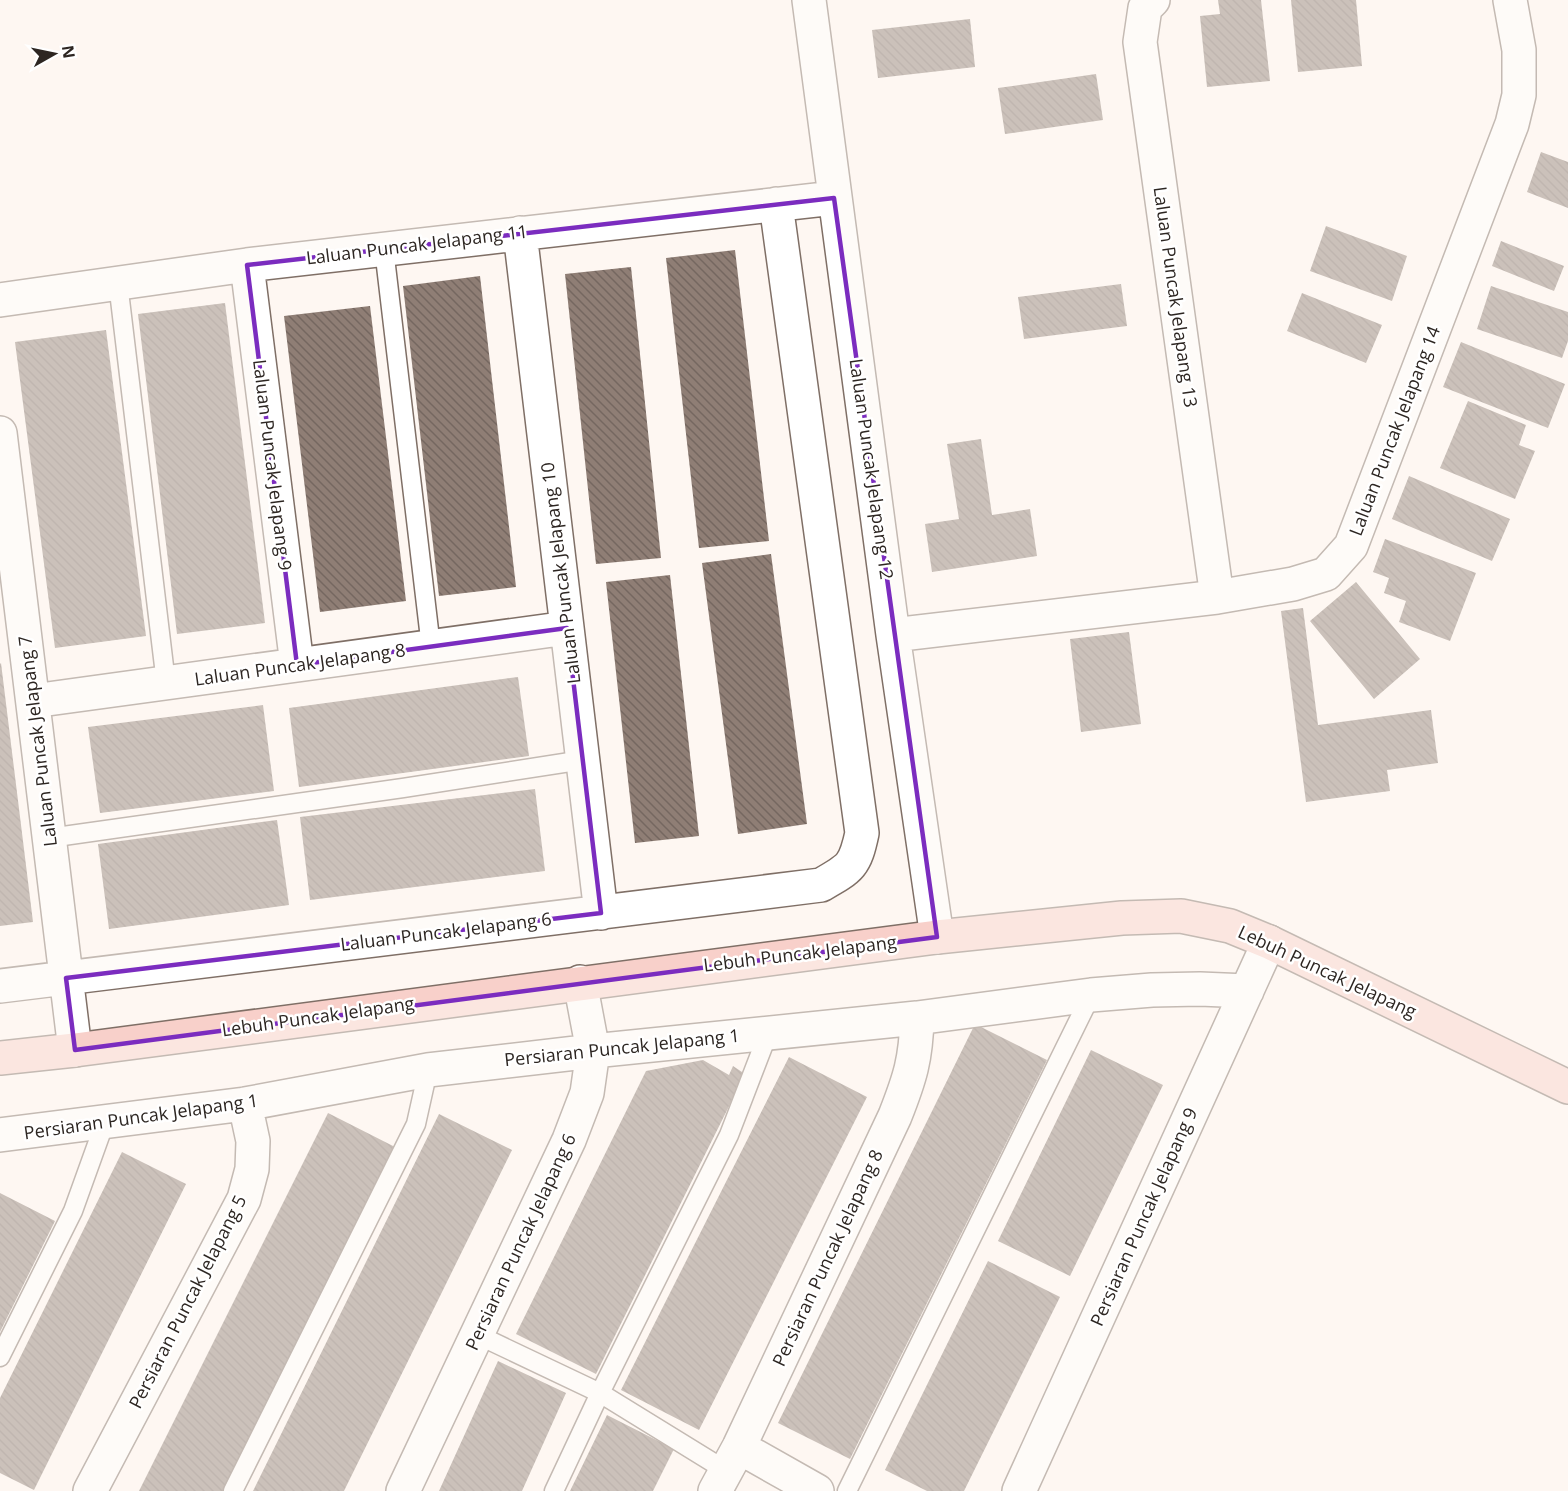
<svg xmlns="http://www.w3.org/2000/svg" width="1568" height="1491" viewBox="0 0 1568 1491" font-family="'Open Sans',sans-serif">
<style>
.building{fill:url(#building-back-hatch)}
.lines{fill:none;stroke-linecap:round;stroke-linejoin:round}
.lane-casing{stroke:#7f6f66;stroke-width:21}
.street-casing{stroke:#7f6f66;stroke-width:36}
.secondary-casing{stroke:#7f6f66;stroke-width:36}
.lane{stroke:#fff;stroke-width:18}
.street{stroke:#fff;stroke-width:33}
.secondary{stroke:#f8d0ca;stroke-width:33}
.marked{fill:none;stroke:#7b2cbf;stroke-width:4.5;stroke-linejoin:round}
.labels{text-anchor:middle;stroke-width:5;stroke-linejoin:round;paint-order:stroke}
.street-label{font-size:18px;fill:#2d2622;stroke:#fff}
</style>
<defs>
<pattern id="building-back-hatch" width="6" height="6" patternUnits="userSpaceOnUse" patternTransform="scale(1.5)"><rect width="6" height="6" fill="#8f7e75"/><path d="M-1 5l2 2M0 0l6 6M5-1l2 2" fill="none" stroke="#756760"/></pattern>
</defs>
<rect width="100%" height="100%" fill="#fef7f2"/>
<!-- building -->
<path class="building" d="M1218 0H1261L1270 81 1207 87 1200 16 1220 14Z
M1291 0H1356L1362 66 1298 72Z
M970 19 975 67 878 78 872 30Z
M1096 74 1103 120 1005 134 998 88Z
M1541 152 1568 162V208L1527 192Z
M1326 226 1407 256 1392 301 1310 271Z
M1501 241 1564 266 1554 291 1492 266Z
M735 250 769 541 699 548 666 258Z
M631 267 661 558 596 564 565 274Z
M480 276 516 587 439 596 403 286Z
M1121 284 1127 326 1024 339 1018 297Z
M1491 286 1568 312V341L1562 358 1477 329Z
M1302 293 1382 325 1366 363 1287 331Z
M225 303 265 623 177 634 138 314Z
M370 306 406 601 320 612 284 316Z
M106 330 146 636 55 648 15 342Z
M1461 342 1565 384 1548 428 1443 387Z
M1468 401 1526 425 1519 445 1535 451 1515 499 1440 468Z
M981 439 992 515 1030 509 1037 556 932 572 925 524 959 519 947 444Z
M1409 476 1510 519 1492 561 1392 519Z
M1385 539 1476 573 1450 641 1399 622 1406 601 1384 593 1389 578 1373 572Z
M771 554 807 824 738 834 702 563Z
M670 575 699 836 635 843 606 582Z
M1356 582 1420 659 1374 699 1310 621Z
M1303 608 1318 725 1431 710 1438 763 1387 770 1390 791 1306 802 1281 611Z
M1129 632 1141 724 1081 732 1070 639Z
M1 663 33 922 0 926V664Z
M518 677 529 756 299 787 289 708Z
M263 705 274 791 100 813 88 727Z
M535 789 545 871 310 900 300 817Z
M277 820 289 905 109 929 98 844Z
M975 1024 1047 1060 850 1459 778 1423Z
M1091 1050 1163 1085 1070 1276 998 1241Z
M789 1057 867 1097 699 1430 621 1390Z
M703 1060 729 1075 733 1066 745 1074 596 1374 516 1334 646 1071Z
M328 1113 395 1147 223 1491H139Z
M439 1114 512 1150 344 1491H253Z
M122 1152 186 1184 34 1490 0 1473V1398Z
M0 1193 55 1221 0 1332Z
M988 1261 1060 1297 964 1491H927L885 1470Z
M498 1361 566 1393 522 1491H439Z
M607 1415 674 1449 653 1491H570Z"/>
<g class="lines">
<!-- lane casing -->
<g class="lane-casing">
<path id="lane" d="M384 249 431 647
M118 283 166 683
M49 838 403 788 583 760
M478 1335 600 1393 725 1470
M0 1357 73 1211 105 1122
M233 1491 416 1124 428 1070
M554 1491 600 1393 729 1135 769 1031
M847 1491 1091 995"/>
</g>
<!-- street casing -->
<g class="street-casing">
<path id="street" d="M809 0 893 635 937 937
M1153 0 1145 8 1140 42 1217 597
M520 233 601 913
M247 265 297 665
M0 300 247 265 834 198
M0 433 75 1050
M893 635 1217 597 1293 584 1326 574 1351 546 1512 124 1519 95V50L1510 0
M33 701 567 628
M0 986 821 885C851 868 855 866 862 833L776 204
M0 1135 245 1104 428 1070 593 1051 917 1018 1091 995 1152 990 1200 989 1247 991
M739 1447 817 1491
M90 1491 244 1199 252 1169 253 1141 245 1104
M403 1491 569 1140 587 1093 593 1051 580 982
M715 1491 739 1447 895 1116C910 1078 916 1059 917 1018
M1019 1491 1269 942"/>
</g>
<!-- secondary casing -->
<g class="secondary-casing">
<path id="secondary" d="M0 1058 75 1050 937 937 1122 918 1181 916 1230 926 1269 942 1568 1087"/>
</g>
<!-- lane -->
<use href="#lane" class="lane"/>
<!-- street -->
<use href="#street" class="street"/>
<!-- secondary -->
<use href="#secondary" class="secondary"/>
</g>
<!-- marked area -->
<path d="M0 0H1568V1491H0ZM834 198 937 937 75 1050 66 978 601 913 567 628 297 665 247 265Z" fill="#fef7f2" fill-opacity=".55" fill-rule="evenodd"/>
<path class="marked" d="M834 198 937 937 75 1050 66 978 601 913 567 628 297 665 247 265Z"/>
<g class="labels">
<!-- street labels -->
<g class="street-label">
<text transform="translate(417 245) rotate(-7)" y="6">Laluan Puncak Jelapang 11</text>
<text transform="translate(1175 297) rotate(82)" y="6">Laluan Puncak Jelapang 13</text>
<text transform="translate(1395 431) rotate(-69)" y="6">Laluan Puncak Jelapang 14</text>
<text transform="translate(272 465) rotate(83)" y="6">Laluan Puncak Jelapang 9</text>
<text transform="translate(871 469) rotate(82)" y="6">Laluan Puncak Jelapang 12</text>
<text transform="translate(561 573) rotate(-97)" y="6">Laluan Puncak Jelapang 10</text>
<text transform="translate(300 665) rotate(-8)" y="6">Laluan Puncak Jelapang 8</text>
<text transform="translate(38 741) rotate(-97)" y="6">Laluan Puncak Jelapang 7</text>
<text transform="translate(446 932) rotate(-7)" y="6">Laluan Puncak Jelapang 6</text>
<text transform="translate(800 954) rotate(-7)" y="6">Lebuh Puncak Jelapang</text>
<text transform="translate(1327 972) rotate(25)" y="6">Lebuh Puncak Jelapang</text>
<text transform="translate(318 1017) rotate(-8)" y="6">Lebuh Puncak Jelapang</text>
<text transform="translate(622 1048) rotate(-6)" y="6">Persiaran Puncak Jelapang 1</text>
<text transform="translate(141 1117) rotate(-8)" y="6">Persiaran Puncak Jelapang 1</text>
<text transform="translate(1144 1217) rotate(-66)" y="6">Persiaran Puncak Jelapang 9</text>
<text transform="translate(521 1242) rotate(-65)" y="6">Persiaran Puncak Jelapang 6</text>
<text transform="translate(828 1258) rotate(-65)" y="6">Persiaran Puncak Jelapang 8</text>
<text transform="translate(188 1302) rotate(-63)" y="6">Persiaran Puncak Jelapang 5</text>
</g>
</g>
<!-- north arrow -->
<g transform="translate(54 54) rotate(81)" stroke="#ffffff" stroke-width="4.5" paint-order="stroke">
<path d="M0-4.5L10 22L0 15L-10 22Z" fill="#2d2622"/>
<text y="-9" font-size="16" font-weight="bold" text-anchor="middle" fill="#2d2622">N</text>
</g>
</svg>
